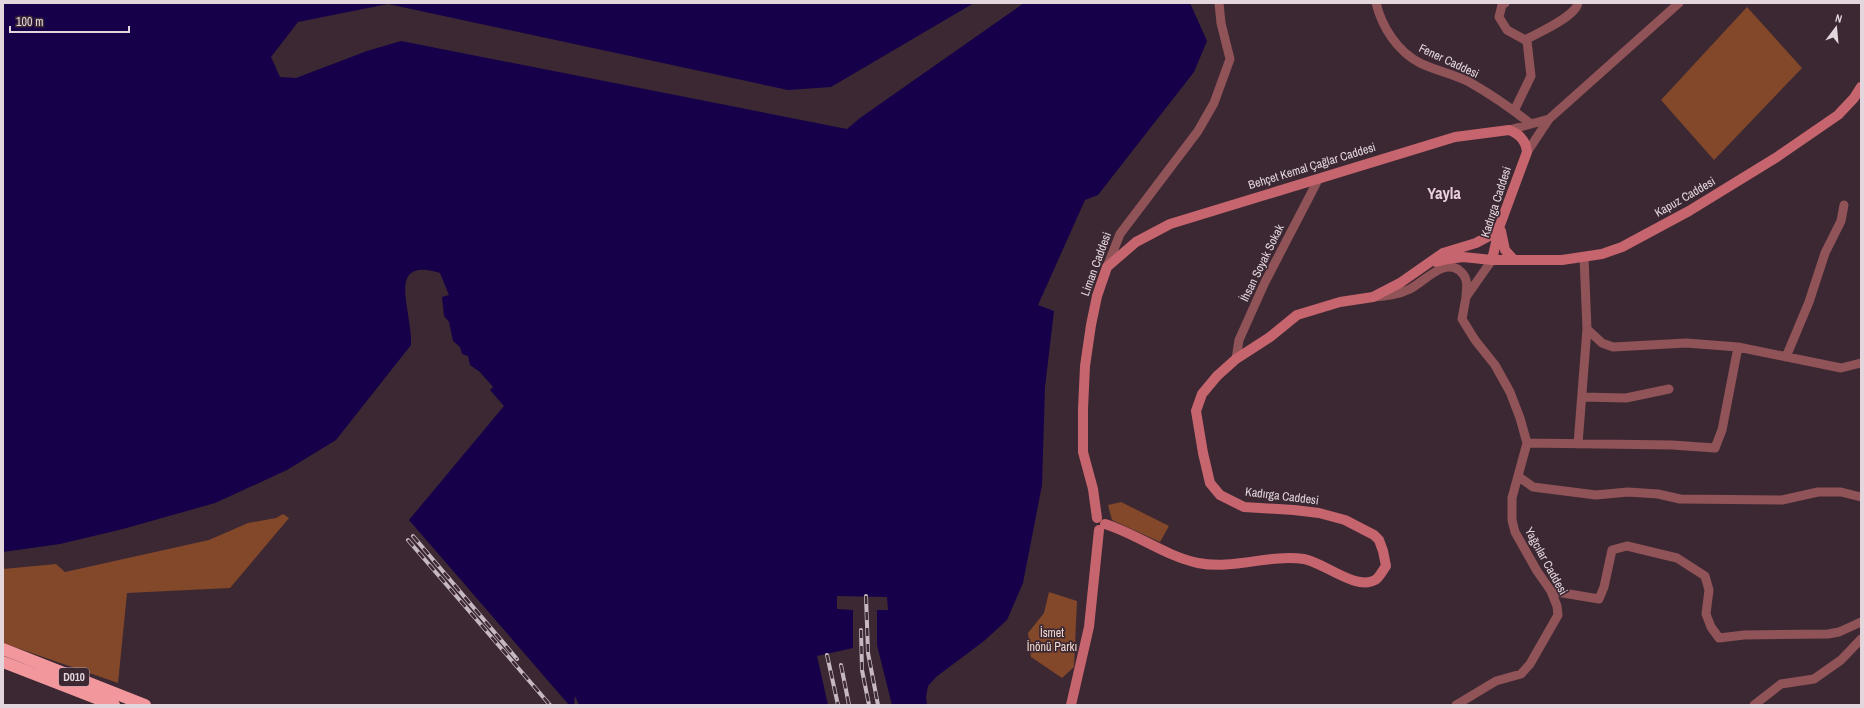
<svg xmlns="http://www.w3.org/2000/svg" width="1864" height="708" viewBox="0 0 1864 708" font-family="'Archivo Narrow',sans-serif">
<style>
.green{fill:#824829}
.water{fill:#150049}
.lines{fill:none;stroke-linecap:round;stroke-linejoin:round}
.street{stroke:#905357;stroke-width:9}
.secondary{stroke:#c6656d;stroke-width:10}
.highway{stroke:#f2989d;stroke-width:12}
.rail-casing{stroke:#c6b8c0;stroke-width:4}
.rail{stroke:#3c2833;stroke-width:2.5;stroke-dasharray:8;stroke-linecap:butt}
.labels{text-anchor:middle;stroke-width:3.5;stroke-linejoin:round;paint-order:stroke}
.shield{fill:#3c2833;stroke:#b1a2aa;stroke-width:1}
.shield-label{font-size:11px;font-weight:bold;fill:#e3d6dd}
.street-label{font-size:12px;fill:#e3d6dd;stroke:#3c2833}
.park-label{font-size:12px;fill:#f1d9ce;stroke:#3c2833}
.district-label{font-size:16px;font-weight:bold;fill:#ebd1df;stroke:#3c2833}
</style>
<rect width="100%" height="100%" fill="#3c2833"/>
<!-- green -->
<path class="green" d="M1747 7 1802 68 1714 160 1661 100Z
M1121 502 1169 526 1160 542 1112 520 1108 505Z
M283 514 289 518 230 588 127 593 118 683 3 643V569L56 564 65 572 209 540 248 523 276 518Z
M1049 592 1077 601 1074 667 1062 678 1031 657 1028 633 1044 613Z"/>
<!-- water -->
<path class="water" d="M3 3H974L831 87 788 90 388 4 298 22 271 57 280 77 296 78 367 51 401 41 847 129 860 118 1024 3H1190L1207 41 1194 72 1098 195 1085 200 1038 305 1054 311 1045 387 1042 485 1023 583 1007 620 984 641 936 677 928 686 926 697 927 705H892L877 645V610H888L887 597 837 596V609L853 610V648L817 656 828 705H579L575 696 574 705H569L409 520 504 406 490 390 493 387 480 372 470 365 468 356 462 354 460 347 453 341 449 322 444 316 442 297 449 295 440 273C390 257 408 302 410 329 411 334 411 340 411 345L336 440 287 470 215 503 123 529 60 544 3 552Z"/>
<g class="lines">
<!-- street -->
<path class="street" d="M1376 3C1382 27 1397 51 1420 63 1436 71 1455 74 1471 83 1492 95 1512 109 1531 124
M1505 3 1502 5 1499 17 1507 30 1527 41 1531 76 1514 111
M1525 40C1538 33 1575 17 1578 3
M1509 130 1549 119
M1527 152 1549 119 1679 3
M1584 257 1587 329 1602 343 1613 347 1686 343 1738 347 1841 368 1861 363
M1107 267 1120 234 1198 131 1214 103 1230 59 1221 23 1219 3
M1373 297C1386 296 1398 295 1410 289 1424 282 1446 256 1461 272 1468 278 1467 287 1466 295
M1786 357 1809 302 1825 253 1841 221 1844 205
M1236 359 1239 340 1265 282 1318 180
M1582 397 1626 398 1669 389
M1527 443 1672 445 1715 448 1722 430 1738 347
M1578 444 1587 329
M1519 477 1533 487 1596 495 1628 492 1658 494 1680 499 1782 500 1818 492H1841L1861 497
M1551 591 1599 599 1604 587 1612 550 1627 546 1677 558 1705 576 1709 590 1706 614 1711 627 1719 638 1744 635 1828 634 1839 632 1861 622
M1456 705 1496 681 1521 674 1530 664 1558 615 1557 606 1551 591 1537 571 1515 532 1512 520V498L1527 443 1520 418 1510 392 1495 365 1475 340 1462 319 1466 297 1492 260
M1754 705 1781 684 1814 679 1841 660 1861 639"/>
<!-- secondary -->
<path class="secondary" d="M1501 231 1505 250 1514 260
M1436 262 1448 259 1463 257 1492 260H1562L1602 254 1622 247 1689 211 1777 157 1838 115 1854 98 1861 87
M1097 518 1093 489 1083 452V409L1085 366 1091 325 1097 296 1107 267 1136 242 1170 224 1455 137 1509 130C1520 134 1526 141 1527 152L1500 225 1492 260
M1105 524C1137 534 1165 556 1198 563 1233 570 1269 554 1304 559 1323 562 1356 591 1375 580 1379 578 1383 570 1386 566L1383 551 1379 540 1374 535 1345 520 1319 513 1294 510 1244 507 1220 495 1210 483 1203 453 1196 411 1202 394 1217 376 1236 359 1270 337 1297 315 1340 302 1373 297 1400 283 1443 253 1476 243 1489 236 1500 225
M1071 705 1089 627 1099 530"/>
<!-- highway -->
<path class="highway" d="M3 649 145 705
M3 662 114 705"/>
<!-- rail casing -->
<g class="rail-casing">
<path id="rail" d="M413 536 517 659
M408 540 550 705
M866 596 868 653 878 705
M861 630 862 670 869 705
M827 655 838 705
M841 665 849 705"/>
</g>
<!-- rail -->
<use href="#rail" class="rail"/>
</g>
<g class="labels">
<!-- shield labels -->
<rect class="shield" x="59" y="668" width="30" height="18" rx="3"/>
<g class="shield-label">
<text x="74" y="681">D010</text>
</g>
<!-- street labels -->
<g class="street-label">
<text transform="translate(1449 61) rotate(25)" y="4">Fener Caddesi</text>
<text transform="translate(1312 166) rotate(-17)" y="4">Behçet Kemal Çağlar Caddesi</text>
<text transform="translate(1685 197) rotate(-30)" y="4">Kapuz Caddesi</text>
<text transform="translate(1496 202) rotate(-72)" y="4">Kadırga Caddesi</text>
<text transform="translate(1262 263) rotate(-64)" y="4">İhsan Soyak Sokak</text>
<text transform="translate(1096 264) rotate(-70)" y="4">Liman Caddesi</text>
<text transform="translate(1282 496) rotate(7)" y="4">Kadırga Caddesi</text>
<text transform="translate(1546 561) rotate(61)" y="4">Yağcılar Caddesi</text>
</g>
<!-- park labels -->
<g class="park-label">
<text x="1052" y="637">İsmet<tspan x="1052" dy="14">İnönü Parkı</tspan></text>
</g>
<!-- district labels -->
<g class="district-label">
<text x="1444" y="199">Yayla</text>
</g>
</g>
<!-- border -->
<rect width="1864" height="708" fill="none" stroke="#e3d6dd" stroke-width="8"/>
<!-- north arrow -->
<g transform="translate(1836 28) rotate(16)" stroke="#3c2833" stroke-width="3" paint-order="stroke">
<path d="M0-3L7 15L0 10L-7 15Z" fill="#e3d6dd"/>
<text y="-6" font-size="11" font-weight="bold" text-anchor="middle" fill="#e3d6dd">N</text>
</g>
<!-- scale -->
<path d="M10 26v6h119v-6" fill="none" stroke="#e3d6dd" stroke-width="2"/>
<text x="16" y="26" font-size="12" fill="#e3d6dd" stroke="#3c2833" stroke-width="3" paint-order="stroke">100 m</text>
</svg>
